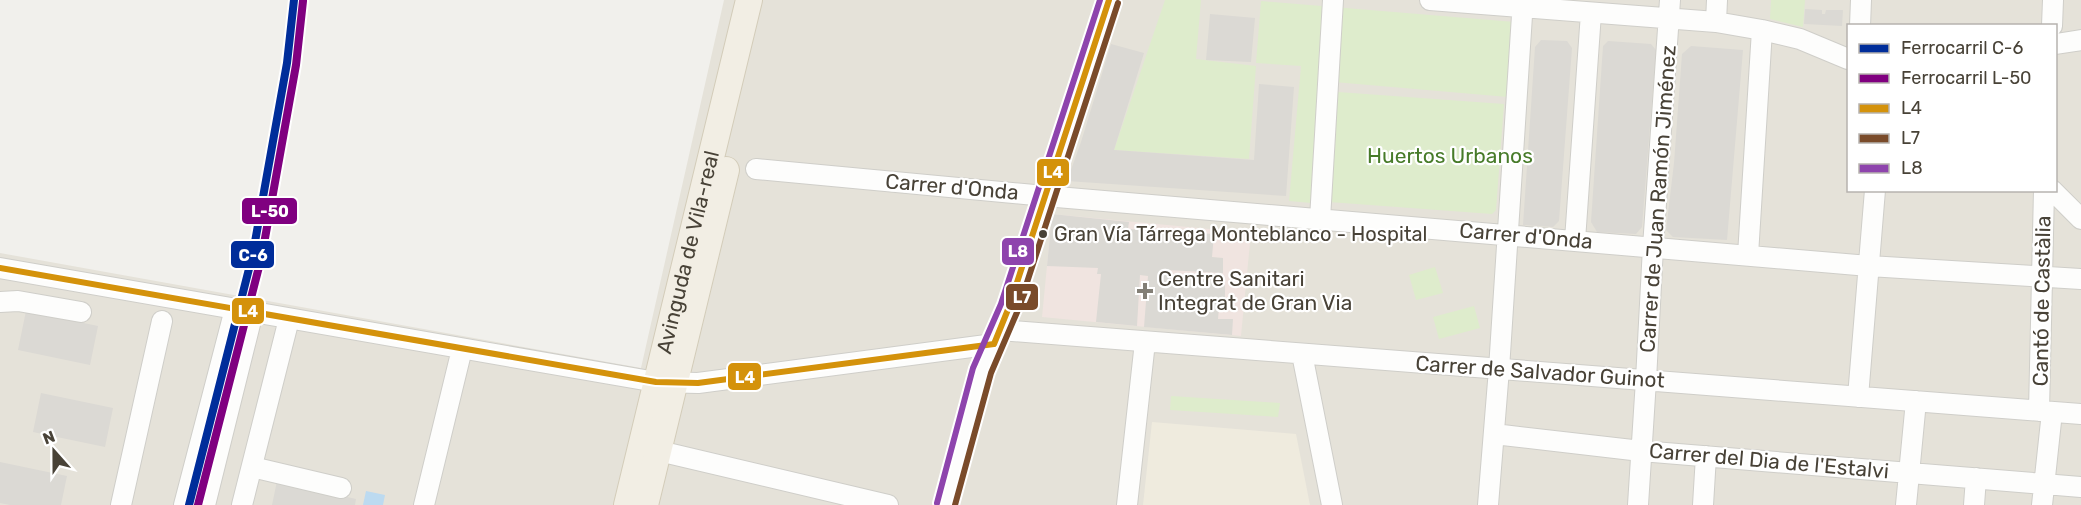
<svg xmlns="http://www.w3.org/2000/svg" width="2081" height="505" viewBox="0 0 2081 505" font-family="Rubik,sans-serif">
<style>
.residential{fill:#e5e2d9;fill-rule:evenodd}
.education{fill:#efebde}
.medical{fill:#f0e4e0}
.green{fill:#deeccc}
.water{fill:#bcdaf0}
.building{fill:#dbd9d4}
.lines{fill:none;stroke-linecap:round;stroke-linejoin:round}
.minor-casing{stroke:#cfcec9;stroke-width:22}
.major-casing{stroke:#d3ccb9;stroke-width:28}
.minor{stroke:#fdfdfc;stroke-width:20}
.major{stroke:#f2eee4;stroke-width:26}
.bus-1-casing{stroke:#fff;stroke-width:10}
.bus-2-casing{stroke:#fff;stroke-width:10}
.bus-3-casing{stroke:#fff;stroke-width:10}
.bus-1{stroke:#d4920b;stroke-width:6}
.bus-2{stroke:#7a4b2a;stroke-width:6}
.bus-3{stroke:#8e44ad;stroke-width:6}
.rail-1-casing{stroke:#fff;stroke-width:12}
.rail-2-casing{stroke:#fff;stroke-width:12}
.rail-1{stroke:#002d9a;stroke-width:8}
.rail-2{stroke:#800080;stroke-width:8}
.bus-dot{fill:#484237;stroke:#fff;stroke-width:2}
.poi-dot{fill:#837f76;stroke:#fff;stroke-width:2}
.labels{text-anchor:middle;stroke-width:4.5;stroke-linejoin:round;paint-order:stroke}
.bus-label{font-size:20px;fill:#484237;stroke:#fff;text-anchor:start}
.park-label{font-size:21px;fill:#477b29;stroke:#fff}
.street-label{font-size:21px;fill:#484237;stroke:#fff}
.poi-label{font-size:21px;fill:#484237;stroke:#fff;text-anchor:start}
.line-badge{stroke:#fff;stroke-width:2}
.badge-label{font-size:16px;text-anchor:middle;font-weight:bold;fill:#fff}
</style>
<rect width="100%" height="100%" fill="#f1f0ec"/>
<!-- residential -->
<path class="residential" d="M724 0H2081V505H0V253L641 368ZM1848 26H2056V190H1848Z"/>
<!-- education -->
<path class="education" d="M1152 422 1296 434 1310 505H1143Z"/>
<!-- medical -->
<path class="medical" d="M1052 214 1251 233 1241 336 1042 317Z"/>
<!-- green -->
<path class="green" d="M1165 0H1201L1196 59 1256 66 1249 159 1114 150Z
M1771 0H1805L1803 27 1770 19Z
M1261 1 1515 22 1508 97 1334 82 1323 204 1289 201 1301 66 1256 63Z
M1338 92 1504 104 1496 210 1492 214 1329 202Z
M1435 267 1443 293 1416 300 1409 275Z
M1474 306 1480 328 1439 339 1433 317Z
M1171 396 1280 403 1278 417 1170 410Z"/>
<!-- water -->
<path class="water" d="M366 491 385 495 383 505H363Z"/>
<!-- building -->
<path class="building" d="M1805 9 1822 10V14H1825L1826 10H1843L1842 26 1804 24Z
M1210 14 1255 18 1251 62 1206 60Z
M1541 40 1567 41 1572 48 1559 221 1553 227 1523 225 1535 47Z
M1608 41 1651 44 1656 50 1642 227 1636 234 1597 232 1591 222 1603 46Z
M1111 44 1144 53 1114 150 1254 160 1259 84 1294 87 1286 196 1067 181 1081 142Z
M1691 46 1743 50 1727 240 1673 237 1666 230 1674 163 1682 54Z
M1052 214 1129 222 1128 229 1214 234 1212 257 1223 258V273L1168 270 1167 275 1225 280V308H1219L1218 319H1233L1232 335 1144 327 1148 276 1140 275 1137 326 1096 322 1101 274H1097L1098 268 1047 266Z
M26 311 98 326 90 365 18 350Z
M41 393 113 408 105 447 33 432Z
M0 462 67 476 61 505H10L0 503Z
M277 481 356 499 355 505H272Z"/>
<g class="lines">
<!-- minor casing -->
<g class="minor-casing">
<path id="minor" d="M1430 0 1716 22 1762 30 1800 39 1848 59
M1716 22 1717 0
M1860 26 1861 0
M2052 26 2053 0
M2056 44 2081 40
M756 169 1045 196 1869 266 2081 279
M2052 190 2081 219
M1320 219 1333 0
M1575 240 1591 13
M1748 255 1762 30
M0 268 656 382 698 383 994 344
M0 302 18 301 81 312
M1000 330 2081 414
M1302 354 1332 505
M1858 397 1875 190
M2039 411 2044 190
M1494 434 1641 451 2081 487
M659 451 888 505
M252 467 341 488
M121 505 162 321
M184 505 235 309
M205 505 253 312
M242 505 289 319
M424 505 462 349
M946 505 982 370 1009 307 1109 0
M1127 505 1145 342
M1488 505 1499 369 1523 0
M1638 505 1646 380 1653 247 1670 0
M1703 505 1706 456
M1906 505 1916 401
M1974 505 1976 478
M2042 505 2052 412"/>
</g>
<!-- major casing -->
<g class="major-casing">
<g id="major">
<path id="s1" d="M627 505 749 0"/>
<path d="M645 505 726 170"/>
</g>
</g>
<!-- minor -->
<use href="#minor" class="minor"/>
<!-- major -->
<use href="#major" class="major"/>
<!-- bus-1 casing -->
<g class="bus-1-casing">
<path id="bus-1" d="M0 268 656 382 698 383 994 344
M994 344 1009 307 1109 0"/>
</g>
<!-- bus-2 casing -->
<g class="bus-2-casing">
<path id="bus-2" d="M955 505 991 373 1018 310 1118 3"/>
</g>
<!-- bus-3 casing -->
<g class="bus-3-casing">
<path id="bus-3" d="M937 503 973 368 1001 304 1100 0"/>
</g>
<!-- bus-1 -->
<use href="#bus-1" class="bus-1"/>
<!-- bus-2 -->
<use href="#bus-2" class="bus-2"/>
<!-- bus-3 -->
<use href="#bus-3" class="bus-3"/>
<!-- rail-1 casing -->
<g class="rail-1-casing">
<path id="rail-1" d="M189 505 253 253 287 63 294 0"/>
</g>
<!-- rail-2 casing -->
<g class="rail-2-casing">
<path id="rail-2" d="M198 505 262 255 296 65 303 1"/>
</g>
<!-- rail-1 -->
<use href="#rail-1" class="rail-1"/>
<!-- rail-2 -->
<use href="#rail-2" class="rail-2"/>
</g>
<!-- markers -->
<circle class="bus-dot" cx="1043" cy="234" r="5"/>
<path class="poi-dot" d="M1142 282h6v6h6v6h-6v6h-6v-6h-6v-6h6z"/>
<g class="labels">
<!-- bus labels -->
<g class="bus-label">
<text x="1054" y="241">Gran Vía Tárrega Monteblanco - Hospital</text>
</g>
<!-- park labels -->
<g class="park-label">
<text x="1450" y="163">Huertos Urbanos</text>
</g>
<!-- street labels -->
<g class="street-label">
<text transform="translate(952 187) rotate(5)" y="7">Carrer d'Onda</text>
<text transform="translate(1658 199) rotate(-86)" y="7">Carrer de Juan Ramón Jiménez</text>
<text transform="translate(1526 236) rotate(5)" y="7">Carrer d'Onda</text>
<text dy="7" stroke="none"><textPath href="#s1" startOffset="260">Avinguda de Vila-real</textPath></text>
<text transform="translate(2042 301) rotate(-89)" y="7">Cantó de Castàlia</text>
<text transform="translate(1540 372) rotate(4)" y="7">Carrer de Salvador Guinot</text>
<text transform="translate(1769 461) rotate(5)" y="7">Carrer del Dia de l'Estalvi</text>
</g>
<!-- poi labels -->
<g class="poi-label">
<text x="1158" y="286">Centre Sanitari<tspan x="1158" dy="24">Integrat de Gran Via</tspan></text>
</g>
</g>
<g class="line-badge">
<rect x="1036" y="158" width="34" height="29" rx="6" fill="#d4920b"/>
<rect x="241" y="197" width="57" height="28" rx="6" fill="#800080"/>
<rect x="1001" y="237" width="34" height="29" rx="6" fill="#8e44ad"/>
<rect x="230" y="240" width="45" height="29" rx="6" fill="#002d9a"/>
<rect x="1005" y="283" width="34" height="28" rx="6" fill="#7a4b2a"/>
<rect x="231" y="297" width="34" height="28" rx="6" fill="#d4920b"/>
<rect x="727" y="362" width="35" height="29" rx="6" fill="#d4920b"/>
</g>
<g class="badge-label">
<text x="1053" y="178">L4</text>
<text x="270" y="217">L-50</text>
<text x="1018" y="257">L8</text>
<text x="253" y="261">C-6</text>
<text x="1022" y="303">L7</text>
<text x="248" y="317">L4</text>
<text x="745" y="383">L4</text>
</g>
<!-- legend -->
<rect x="1847" y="24" width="210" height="168" fill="#ffffff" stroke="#b6b3af" stroke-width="1.5"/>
<rect x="1859" y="44" width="30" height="9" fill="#002d9a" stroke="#b6b3af" stroke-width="1.5"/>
<text x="1901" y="54" font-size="18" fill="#484237">Ferrocarril C-6</text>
<rect x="1859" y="74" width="30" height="9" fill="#800080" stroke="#b6b3af" stroke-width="1.5"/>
<text x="1901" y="84" font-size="18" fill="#484237">Ferrocarril L-50</text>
<rect x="1859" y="104" width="30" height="9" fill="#d4920b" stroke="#b6b3af" stroke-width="1.5"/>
<text x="1901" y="114" font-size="18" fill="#484237">L4</text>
<rect x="1859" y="134" width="30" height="9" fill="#7a4b2a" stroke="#b6b3af" stroke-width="1.5"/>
<text x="1901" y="144" font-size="18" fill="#484237">L7</text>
<rect x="1859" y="164" width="30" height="9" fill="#8e44ad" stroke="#b6b3af" stroke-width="1.5"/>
<text x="1901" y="174" font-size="18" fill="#484237">L8</text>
<!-- north arrow -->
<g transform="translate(54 451) rotate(339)" stroke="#ffffff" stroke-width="4.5" paint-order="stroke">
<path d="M0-4.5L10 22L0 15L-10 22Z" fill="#484237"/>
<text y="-9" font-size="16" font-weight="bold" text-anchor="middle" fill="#484237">N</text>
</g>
</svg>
